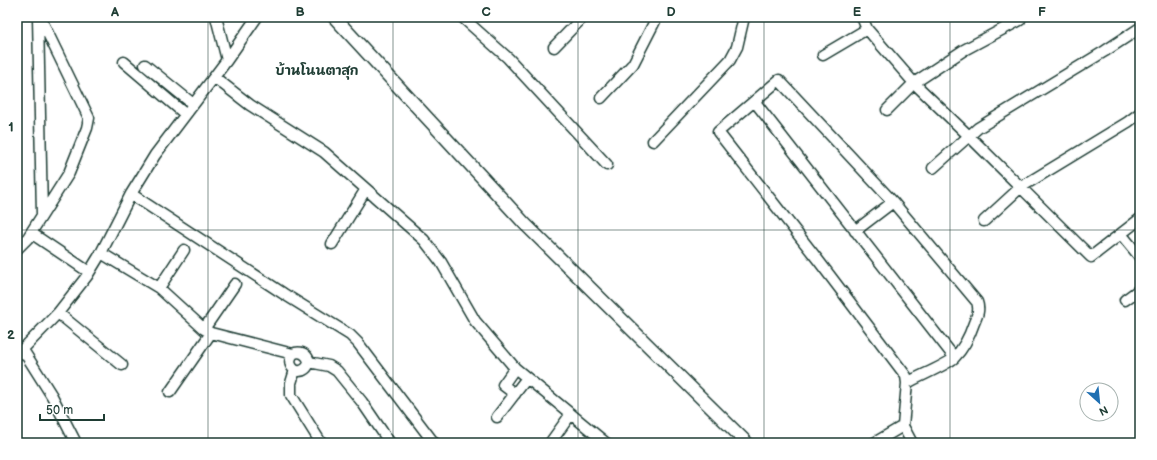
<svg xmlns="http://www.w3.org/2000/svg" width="1157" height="460" viewBox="0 0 1157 460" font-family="'Balsamiq Sans','Playpen Sans Thai',sans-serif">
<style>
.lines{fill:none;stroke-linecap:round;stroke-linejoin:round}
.minor-casing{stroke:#1f3d34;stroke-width:13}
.tertiary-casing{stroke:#1f3d34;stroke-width:15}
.minor{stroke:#fff;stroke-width:10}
.tertiary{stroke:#fff;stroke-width:12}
.grid{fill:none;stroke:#1f3d34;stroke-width:1;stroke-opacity:0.55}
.labels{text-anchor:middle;stroke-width:3;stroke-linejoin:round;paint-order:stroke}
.quarter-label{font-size:13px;font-weight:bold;fill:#1f3d34;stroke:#fff}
.neatline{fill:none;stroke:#1f3d34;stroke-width:1.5}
.grid-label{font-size:13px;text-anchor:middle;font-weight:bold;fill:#1f3d34}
</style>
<rect width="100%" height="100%" fill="#fff"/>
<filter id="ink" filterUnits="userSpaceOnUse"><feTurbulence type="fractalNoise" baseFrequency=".025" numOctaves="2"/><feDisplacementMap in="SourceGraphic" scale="8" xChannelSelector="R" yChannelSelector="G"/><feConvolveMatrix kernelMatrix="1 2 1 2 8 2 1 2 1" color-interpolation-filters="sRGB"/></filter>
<g filter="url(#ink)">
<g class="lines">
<!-- minor casing -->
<g class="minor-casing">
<path id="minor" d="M38 17 42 215
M216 17 227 60
M462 17 508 58 607 165
M862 17 867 29 914 83 969 136 1091 257 1140 219
M554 47 583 17
M823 55 867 29
M124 62 185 114
M145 65 193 104
M214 77 250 105 324 152 424 240 441 262 475 321 515 368 606 443
M601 98 633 64 657 17
M755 102 954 357
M887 110 914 83 964 50 1020 20
M653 141 730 60 737 47 744 17
M933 168 978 128 1105 51 1140 28
M131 194 284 294 350 335 358 343 434 443
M984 221 1021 187 1128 122 1140 113
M855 231 893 202
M31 233 89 272
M1121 234 1140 257
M332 244 366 189
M17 249 27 239 69 173 87 128 89 118 40 17
M101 253 159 288 204 329 211 333 293 354C303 348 315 361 305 369 296 376 285 364 293 354
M159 288 184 250
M1125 300 1140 289
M58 313 122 365
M204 329 235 284
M23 350 52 396 76 443
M17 355 58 313 87 276 101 253 131 194 155 155 227 60 257 17
M309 362 329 366 337 371 362 402 390 443
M295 370 291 383V395L321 443
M907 383C919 376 945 366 954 358 963 349 970 335 974 323 977 316 980 310 977 302L893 202 779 80 718 132 818 260 906 376 907 383 903 426 912 443
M170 392 211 333
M515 394 503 385 515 368
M497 417 527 378
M550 443 571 414
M874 443 903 426"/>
</g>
<!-- tertiary casing -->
<g class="tertiary-casing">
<path id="tertiary" d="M334 17 525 224 747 443"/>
</g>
<!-- minor -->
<use href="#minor" class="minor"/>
<!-- tertiary -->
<use href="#tertiary" class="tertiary"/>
</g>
</g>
<!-- grid -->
<path class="grid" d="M208 17V443M393 17V443M578 17V443M764 17V443M950 17V443M17 230H1140"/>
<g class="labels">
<!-- quarter labels -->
<g class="quarter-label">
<text x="317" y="75">บ้านโนนตาสุก</text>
</g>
</g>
<!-- margin -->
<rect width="1157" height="460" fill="none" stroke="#fff" stroke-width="44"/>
<!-- north arrow -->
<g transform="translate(1099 402) rotate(153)"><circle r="19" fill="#ffffff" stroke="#a5b1ae"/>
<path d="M0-3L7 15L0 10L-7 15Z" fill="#1f6fb2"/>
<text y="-6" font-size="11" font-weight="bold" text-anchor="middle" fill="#1f3d34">N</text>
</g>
<!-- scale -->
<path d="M40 414v6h64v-6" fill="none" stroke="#1f3d34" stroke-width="2"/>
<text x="46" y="414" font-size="12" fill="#1f3d34" stroke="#ffffff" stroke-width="3" paint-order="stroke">50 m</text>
<rect x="22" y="22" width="1113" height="416" class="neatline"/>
<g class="grid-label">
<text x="115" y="16">A</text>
<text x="300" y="16">B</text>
<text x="486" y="16">C</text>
<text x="671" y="16">D</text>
<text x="857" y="16">E</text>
<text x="1042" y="16">F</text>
<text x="11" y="131">1</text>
<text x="11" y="339">2</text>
</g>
</svg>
